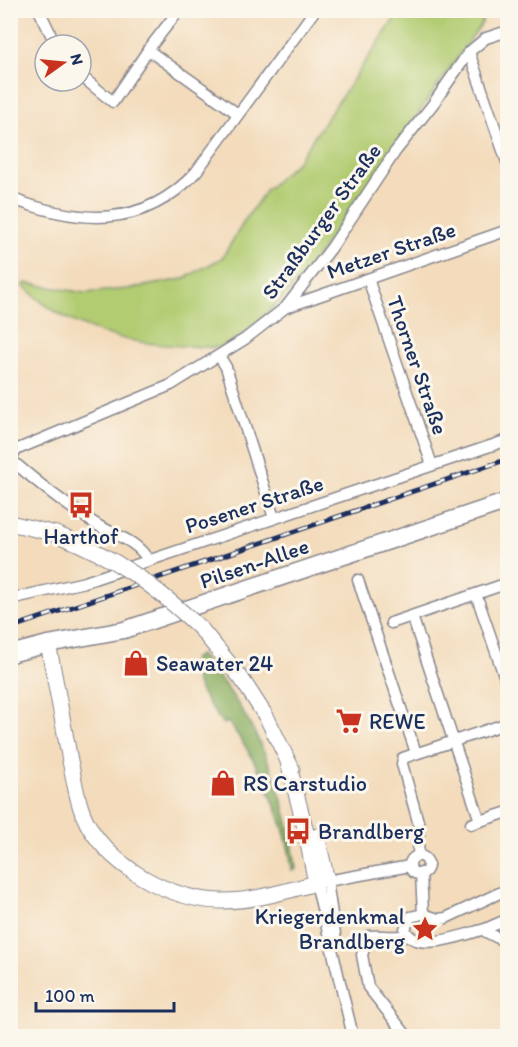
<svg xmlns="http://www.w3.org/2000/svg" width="518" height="1047" viewBox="0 0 518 1047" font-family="Itim,sans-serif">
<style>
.green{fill:#b2cc72;stroke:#667e68;stroke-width:1.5}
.forest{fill:#8db064;stroke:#547061;stroke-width:1.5}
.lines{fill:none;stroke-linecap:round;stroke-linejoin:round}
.street-casing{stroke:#87858c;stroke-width:13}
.secondary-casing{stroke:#87858c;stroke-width:17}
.primary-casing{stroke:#87858c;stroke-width:19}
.street{stroke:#fff;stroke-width:10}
.secondary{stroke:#fff;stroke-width:15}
.primary{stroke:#fff;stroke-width:16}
.rail-casing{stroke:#1b2f5e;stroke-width:5}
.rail{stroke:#fbf7ec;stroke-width:3;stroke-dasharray:9;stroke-linecap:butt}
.secondary-bridge-casing{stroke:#87858c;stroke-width:17;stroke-linecap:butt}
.secondary-bridge{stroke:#fff;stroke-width:15}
.labels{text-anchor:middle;stroke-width:6;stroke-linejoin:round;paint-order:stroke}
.street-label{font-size:22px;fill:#1b2f5e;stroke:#fbf7ec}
.poi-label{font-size:22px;fill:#1b2f5e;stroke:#fbf7ec;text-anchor:start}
</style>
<rect width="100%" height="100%" fill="#fbf7ec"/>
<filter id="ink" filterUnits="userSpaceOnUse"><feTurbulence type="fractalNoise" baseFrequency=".0167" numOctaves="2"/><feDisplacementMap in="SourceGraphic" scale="12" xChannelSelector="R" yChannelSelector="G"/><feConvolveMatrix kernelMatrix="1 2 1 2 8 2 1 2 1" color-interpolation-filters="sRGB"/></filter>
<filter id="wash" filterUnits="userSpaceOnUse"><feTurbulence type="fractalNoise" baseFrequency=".008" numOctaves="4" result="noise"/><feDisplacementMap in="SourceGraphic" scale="24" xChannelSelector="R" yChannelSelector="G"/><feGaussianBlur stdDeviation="1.35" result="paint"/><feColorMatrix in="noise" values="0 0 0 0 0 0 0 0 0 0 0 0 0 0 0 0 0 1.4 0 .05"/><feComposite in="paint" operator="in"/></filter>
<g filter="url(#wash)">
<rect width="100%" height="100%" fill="#f3dbbb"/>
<!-- green -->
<path class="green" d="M400 11H484L482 23 303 276C287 294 242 342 219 347 211 348 200 347 191 346 132 346 65 330 23 285L26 283 85 293 128 289 183 279 222 258 247 217 267 189 297 162Z"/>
<!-- forest -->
<path class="forest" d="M200 655C254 713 287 790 296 869L292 871C288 824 257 758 228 722L223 724C209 704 191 685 193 659Z"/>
</g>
<g filter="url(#ink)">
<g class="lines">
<!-- street casing -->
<g class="street-casing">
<path id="street" d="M39 10 56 45
M10 11 11 10
M148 50 238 114
M469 52 508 165
M81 76 113 102 148 50 179 10
M10 198C78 224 143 230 196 172L315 10
M368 279 432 465
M287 307 508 230
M219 356 226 367 274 518
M10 456 18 449 171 385 245 339 286 307 332 247 395 152 433 104 469 52 486 38 508 31
M10 459C38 483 68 507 99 526 117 536 137 541 148 560
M358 580 416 753
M476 594 508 687
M10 599 85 582 508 440
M412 616 480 821
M391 623 508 583
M471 824 508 812
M418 856 419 825 402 764 403 758 508 723
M410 865a9 9 0 1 1 18 0a9 9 0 1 1-18 0Z
M421 873 423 914
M327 881 336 941
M508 889 446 918 438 919 423 914 410 917 405 929C414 955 465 934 485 929L486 932 508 943
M485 929 508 919
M407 935C394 938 381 935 368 936L362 955 368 987 407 1036
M353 1036 316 883 410 866"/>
</g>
<!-- secondary casing -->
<g class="secondary-casing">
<path id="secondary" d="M10 523 56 534
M201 629 241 678 267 718 292 769
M48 644C56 683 63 722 70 761 74 778 76 797 83 814 102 863 171 902 223 901 254 901 286 891 316 883L305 828 288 762
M317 836 327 881"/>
</g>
<!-- primary casing -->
<g class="primary-casing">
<path id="primary" d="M10 654 48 644 124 630 508 501"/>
</g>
<!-- street -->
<use href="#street" class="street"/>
<!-- secondary -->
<use href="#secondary" class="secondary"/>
<!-- primary -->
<use href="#primary" class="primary"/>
<!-- rail casing -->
<g class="rail-casing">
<path id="rail" d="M10 628 508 459"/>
</g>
<!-- rail -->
<use href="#rail" class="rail"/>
<!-- secondary-bridge casing -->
<g class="secondary-bridge-casing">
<path id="secondary-bridge" d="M56 534C117 558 153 584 201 629"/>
</g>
<!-- secondary-bridge -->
<use href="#secondary-bridge" class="secondary-bridge"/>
</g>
</g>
<!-- icons -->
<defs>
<g id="bus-bare" transform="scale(2.07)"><path d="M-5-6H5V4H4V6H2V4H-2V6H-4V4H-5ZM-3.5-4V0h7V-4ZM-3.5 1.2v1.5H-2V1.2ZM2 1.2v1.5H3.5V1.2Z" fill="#c8321e" stroke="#fbf7ec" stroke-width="2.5" paint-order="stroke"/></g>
<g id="shop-bare" transform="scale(2.07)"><path d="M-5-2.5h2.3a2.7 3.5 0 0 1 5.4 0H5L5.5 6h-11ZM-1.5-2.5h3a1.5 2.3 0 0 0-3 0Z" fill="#c8321e" stroke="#fbf7ec" stroke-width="2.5" paint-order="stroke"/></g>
<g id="supermarket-bare" transform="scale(2.07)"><path d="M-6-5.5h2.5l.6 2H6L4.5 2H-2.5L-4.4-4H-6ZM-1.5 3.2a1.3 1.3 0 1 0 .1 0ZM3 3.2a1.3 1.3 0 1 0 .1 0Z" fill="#c8321e" stroke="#fbf7ec" stroke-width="2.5" paint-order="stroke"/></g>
<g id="sight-bare" transform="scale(2.07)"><path d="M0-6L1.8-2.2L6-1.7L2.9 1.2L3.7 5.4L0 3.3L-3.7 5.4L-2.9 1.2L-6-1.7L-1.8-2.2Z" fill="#c8321e" stroke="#fbf7ec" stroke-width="2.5" paint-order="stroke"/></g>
</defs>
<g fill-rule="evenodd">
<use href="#bus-bare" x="81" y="505"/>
<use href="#shop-bare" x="136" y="663"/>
<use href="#supermarket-bare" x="349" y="721"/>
<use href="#shop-bare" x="223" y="783"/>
<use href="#bus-bare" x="298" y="831"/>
<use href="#sight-bare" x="425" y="929"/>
</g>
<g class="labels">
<!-- street labels -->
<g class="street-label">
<text transform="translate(321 221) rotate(-54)" y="8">Straßburger Straße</text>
<text transform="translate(391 250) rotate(-19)" y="8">Metzer Straße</text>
<text transform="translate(418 365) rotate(71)" y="8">Thorner Straße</text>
<text transform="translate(254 504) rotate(-18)" y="8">Posener Straße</text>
<text transform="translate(254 563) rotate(-19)" y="8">Pilsen-Allee</text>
</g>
<!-- poi labels -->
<g class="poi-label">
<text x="81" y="544" text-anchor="middle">Harthof</text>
<text x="156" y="671">Seawater 24</text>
<text x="369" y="729">REWE</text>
<text x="243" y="791">RS Carstudio</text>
<text x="318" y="839">Brandlberg</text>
<text x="405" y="924" text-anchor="end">Kriegerdenkmal<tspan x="405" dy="25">Brandlberg</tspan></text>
</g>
</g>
<!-- margin -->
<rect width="518" height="1047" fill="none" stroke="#fbf7ec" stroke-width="36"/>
<!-- north arrow -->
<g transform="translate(63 63) rotate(75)"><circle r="28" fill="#fbf7ec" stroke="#a1a7b3" stroke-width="1.5"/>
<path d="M0-4.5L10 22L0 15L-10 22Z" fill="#c8321e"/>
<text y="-9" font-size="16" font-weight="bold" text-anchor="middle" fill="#1b2f5e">N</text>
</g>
<!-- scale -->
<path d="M36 1002v9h138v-9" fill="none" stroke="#1b2f5e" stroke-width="3"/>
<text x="45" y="1002" font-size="18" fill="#1b2f5e" stroke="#fbf7ec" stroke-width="4.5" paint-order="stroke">100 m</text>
</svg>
